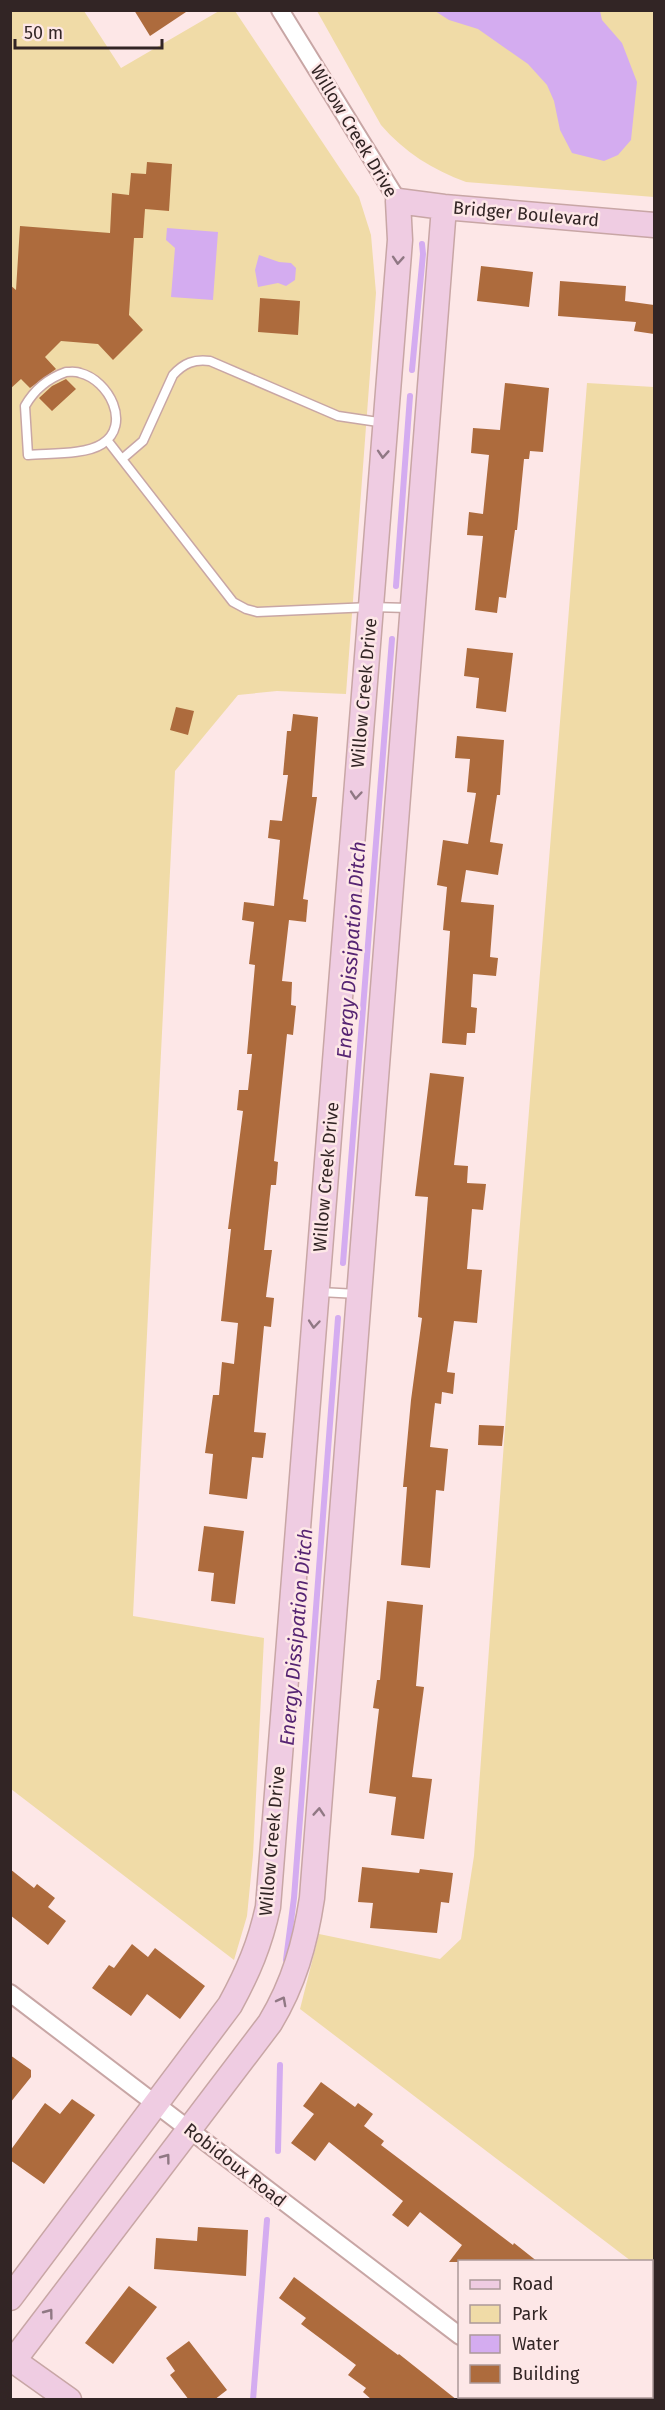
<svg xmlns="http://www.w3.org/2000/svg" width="665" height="2410" viewBox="0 0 665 2410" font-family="'Fira Sans',sans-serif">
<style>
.green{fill:#f0dba7}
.water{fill:#d4acf0}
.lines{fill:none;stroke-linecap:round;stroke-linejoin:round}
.stream{stroke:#d4acf0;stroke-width:6}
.building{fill:#ad6b3d}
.lane-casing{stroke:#c8a6a5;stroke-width:11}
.street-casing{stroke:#c8a6a5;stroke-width:20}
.secondary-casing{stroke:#c8a6a5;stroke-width:27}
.lane{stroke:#fff;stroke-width:8}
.street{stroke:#fff;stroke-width:16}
.secondary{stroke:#efcce2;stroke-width:24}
.oneway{stroke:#907884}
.labels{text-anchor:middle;stroke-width:5;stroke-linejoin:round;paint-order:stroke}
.street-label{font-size:18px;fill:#322525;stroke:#fde7e7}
.water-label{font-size:20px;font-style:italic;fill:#562473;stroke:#fde7e7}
</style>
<rect width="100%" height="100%" fill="#fde7e7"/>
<!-- green -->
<path class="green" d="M10 11H84L121 68 219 11H235L359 197 371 235 376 293 346 694 277 691 238 695 175 771 133 1616 264 1638 253 1855 247 1916 234 1960 11 1789Z
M317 11H654V197L466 182C433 170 404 152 381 125Z
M587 383 654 387V2279L652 2277V2262L631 2261 300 2009 319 1934 440 1959 461 1939 474 1856 518 1249Z"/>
<!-- water -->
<path class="water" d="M435 11H600L602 20 622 43 637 82 631 140 618 155 604 161 572 153 560 130 554 101 547 85 528 64 478 29 449 20Z
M167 228 218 232 213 300 171 297 175 248 166 240Z
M259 255 279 262 291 263 296 268 295 280 286 286 278 283 258 287 255 270Z"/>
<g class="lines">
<!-- stream -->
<path class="stream" d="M412 370 423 254 422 244
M396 586 410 396
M343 1263 392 639
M286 1960 294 1898 338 1318
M278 2151 280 2065
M253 2400 267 2220"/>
</g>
<!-- building -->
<path class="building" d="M134 10H189L150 36Z
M147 162 172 164 169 211 145 209 143 238H134L129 315 143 330 113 360 98 344 61 341 45 357 56 369 30 388 21 379 10 389V285L16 290 20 226 110 233 112 193 129 195 131 173 146 174Z
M481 266 533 272 529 307 477 301Z
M560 281 626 286 625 301 654 305V334L634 331 636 322 558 316Z
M260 298 300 301 298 335 258 332Z
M66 379 76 389 52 411 39 398 52 386Z
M505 383 549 388 543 452 530 451 529 459H524L517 530H515L506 598 499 597 497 613 475 610 483 536 467 535 469 512 483 514 489 455 471 453 473 428 500 430Z
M467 648 513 653 506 712 476 708 479 678 464 676Z
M176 707 194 711 188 735 170 730Z
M293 714 318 717 312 797H317L303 899 308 900 306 922 289 920 282 981 292 982 291 1005 296 1006 293 1035 287 1034 274 1161 278 1162 276 1185H271L264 1250H272L266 1297 274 1298 271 1327 264 1326 254 1432 266 1433 263 1458 252 1457 247 1499 209 1494 213 1454 205 1453 213 1395H219L222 1362 234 1364 238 1323 221 1321 231 1229H228L243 1111 237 1110 239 1090H248L252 1054H247L255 965 249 964 254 922 242 920 244 902 274 906 280 840 268 838 270 820 282 821 288 775H283L287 731H291Z
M457 736 504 740 500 795H497L490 842 503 844 498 875 466 870 461 902 494 905 490 957 498 958 496 976 473 974 471 1007 477 1008 475 1033H467L466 1045 442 1043 450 931 443 930 447 887 437 885 443 840 468 844 476 793 467 792 470 759 455 758Z
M430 1073 464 1077 454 1165 468 1166 467 1183 486 1184 483 1210 472 1209 468 1258 467 1269 482 1270 477 1323 454 1321 447 1372 455 1373 453 1394 442 1392 441 1404 435 1403 430 1447 448 1449 444 1491 436 1490 430 1568 401 1565 407 1487H403L411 1400 422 1318 418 1317 428 1197 415 1196Z
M479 1425 504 1426 502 1446 478 1445Z
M204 1526 244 1531 235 1604 211 1601 214 1573 198 1571Z
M387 1601 423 1605 416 1686 424 1687 412 1777 432 1779 424 1839 391 1835 396 1797 369 1793 379 1709 373 1708 377 1680H380Z
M362 1867 419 1873 420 1869 453 1873 449 1903 441 1902 437 1933 370 1928 373 1903 358 1902Z
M10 1869 34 1888 37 1884 55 1898 48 1907 66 1921 48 1945 10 1915Z
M132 1944 148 1957 155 1948 205 1986 180 2019 147 1994 131 2016 92 1988 109 1965 114 1968Z
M10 2055 31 2070V2077L10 2103Z
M321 2082 355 2107 358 2103 373 2114 364 2126 384 2141 381 2145 513 2245 514 2243 538 2262H449L462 2245 420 2212 408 2227 392 2215 403 2201 329 2142 315 2161 291 2143 314 2114 303 2106Z
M72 2099 95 2115 44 2184 10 2160V2151L45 2103 60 2114Z
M198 2227 248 2230 246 2276 154 2269 156 2238 197 2241Z
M294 2277 398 2355 399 2354 457 2400H372L363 2392 366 2388 348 2375 356 2365 301 2324 306 2318 279 2298Z
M129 2286 157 2307 113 2364 85 2343Z
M189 2341 227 2390 214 2400H189L170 2375 175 2371 166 2358Z"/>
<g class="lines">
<!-- lane casing -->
<g class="lane-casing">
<path id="lane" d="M66 372C71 372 76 371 80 373 109 380 132 425 102 444 85 455 49 453 28 455L25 406C34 390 49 378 66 372Z
M107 440 233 602 246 609 257 612 371 607 409 608
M122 459 143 441 173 375C184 363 194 359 210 361L338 416 385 423
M320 1292 358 1294"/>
</g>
<!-- street casing -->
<g class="street-casing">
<path id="street" d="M280 10 398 201
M10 1993 460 2336
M539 2396 543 2400"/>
</g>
<!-- secondary casing -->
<g class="secondary-casing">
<path id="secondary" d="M10 2298 230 2005C248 1972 260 1944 268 1907L400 240 398 201 444 207 654 225
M10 2358 69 2400
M14 2360 270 2023C294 1983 305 1944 312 1898L444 207"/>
</g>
<!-- lane -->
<use href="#lane" class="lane"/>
<!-- street -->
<use href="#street" class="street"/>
<!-- secondary -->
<use href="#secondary" class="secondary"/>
</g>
<!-- one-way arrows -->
<defs><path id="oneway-chevron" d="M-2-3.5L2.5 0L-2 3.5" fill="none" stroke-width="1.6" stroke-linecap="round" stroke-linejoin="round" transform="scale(1.5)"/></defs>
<g class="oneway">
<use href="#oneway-chevron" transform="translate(398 260) rotate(94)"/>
<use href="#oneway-chevron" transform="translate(383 454) rotate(94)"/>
<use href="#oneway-chevron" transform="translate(356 795) rotate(95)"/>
<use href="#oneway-chevron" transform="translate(314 1324) rotate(95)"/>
<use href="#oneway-chevron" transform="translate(319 1812) rotate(-86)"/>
<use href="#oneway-chevron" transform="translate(282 2001) rotate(-62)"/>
<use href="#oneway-chevron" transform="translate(166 2158) rotate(-53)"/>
<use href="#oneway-chevron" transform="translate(49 2313) rotate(-53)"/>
</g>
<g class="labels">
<!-- street labels -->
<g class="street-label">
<text transform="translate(354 131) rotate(59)" y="6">Willow Creek Drive</text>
<text transform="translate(526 214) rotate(5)" y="6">Bridger Boulevard</text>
<text transform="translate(364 693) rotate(-85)" y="6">Willow Creek Drive</text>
<text transform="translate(326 1177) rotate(-85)" y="6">Willow Creek Drive</text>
<text transform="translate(272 1841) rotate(-85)" y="6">Willow Creek Drive</text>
<text transform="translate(235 2165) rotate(38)" y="6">Robidoux Road</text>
</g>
<!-- water labels -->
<g class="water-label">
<text transform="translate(351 950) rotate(-86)" y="7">Energy Dissipation Ditch</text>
<text transform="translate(296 1637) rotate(-85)" y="7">Energy Dissipation Ditch</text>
</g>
</g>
<!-- border -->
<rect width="665" height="2410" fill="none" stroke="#322525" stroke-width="24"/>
<!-- legend -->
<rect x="458" y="2260" width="195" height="138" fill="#fde7e7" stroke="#ac9999" stroke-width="1.5"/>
<rect x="470" y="2280" width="30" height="9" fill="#efcce2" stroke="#ac9999" stroke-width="1.5"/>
<text x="512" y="2290" font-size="18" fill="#322525">Road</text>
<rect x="470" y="2305" width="30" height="18" fill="#f0dba7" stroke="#ac9999" stroke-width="1.5"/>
<text x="512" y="2320" font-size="18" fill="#322525">Park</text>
<rect x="470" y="2335" width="30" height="18" fill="#d4acf0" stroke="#ac9999" stroke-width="1.5"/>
<text x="512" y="2350" font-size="18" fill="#322525">Water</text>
<rect x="470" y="2365" width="30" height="18" fill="#ad6b3d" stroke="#ac9999" stroke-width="1.5"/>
<text x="512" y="2380" font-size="18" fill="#322525">Building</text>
<!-- scale -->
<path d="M15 39v9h147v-9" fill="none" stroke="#322525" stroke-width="3"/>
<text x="24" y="39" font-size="18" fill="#322525" stroke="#fde7e7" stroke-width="4.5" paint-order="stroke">50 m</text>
</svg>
